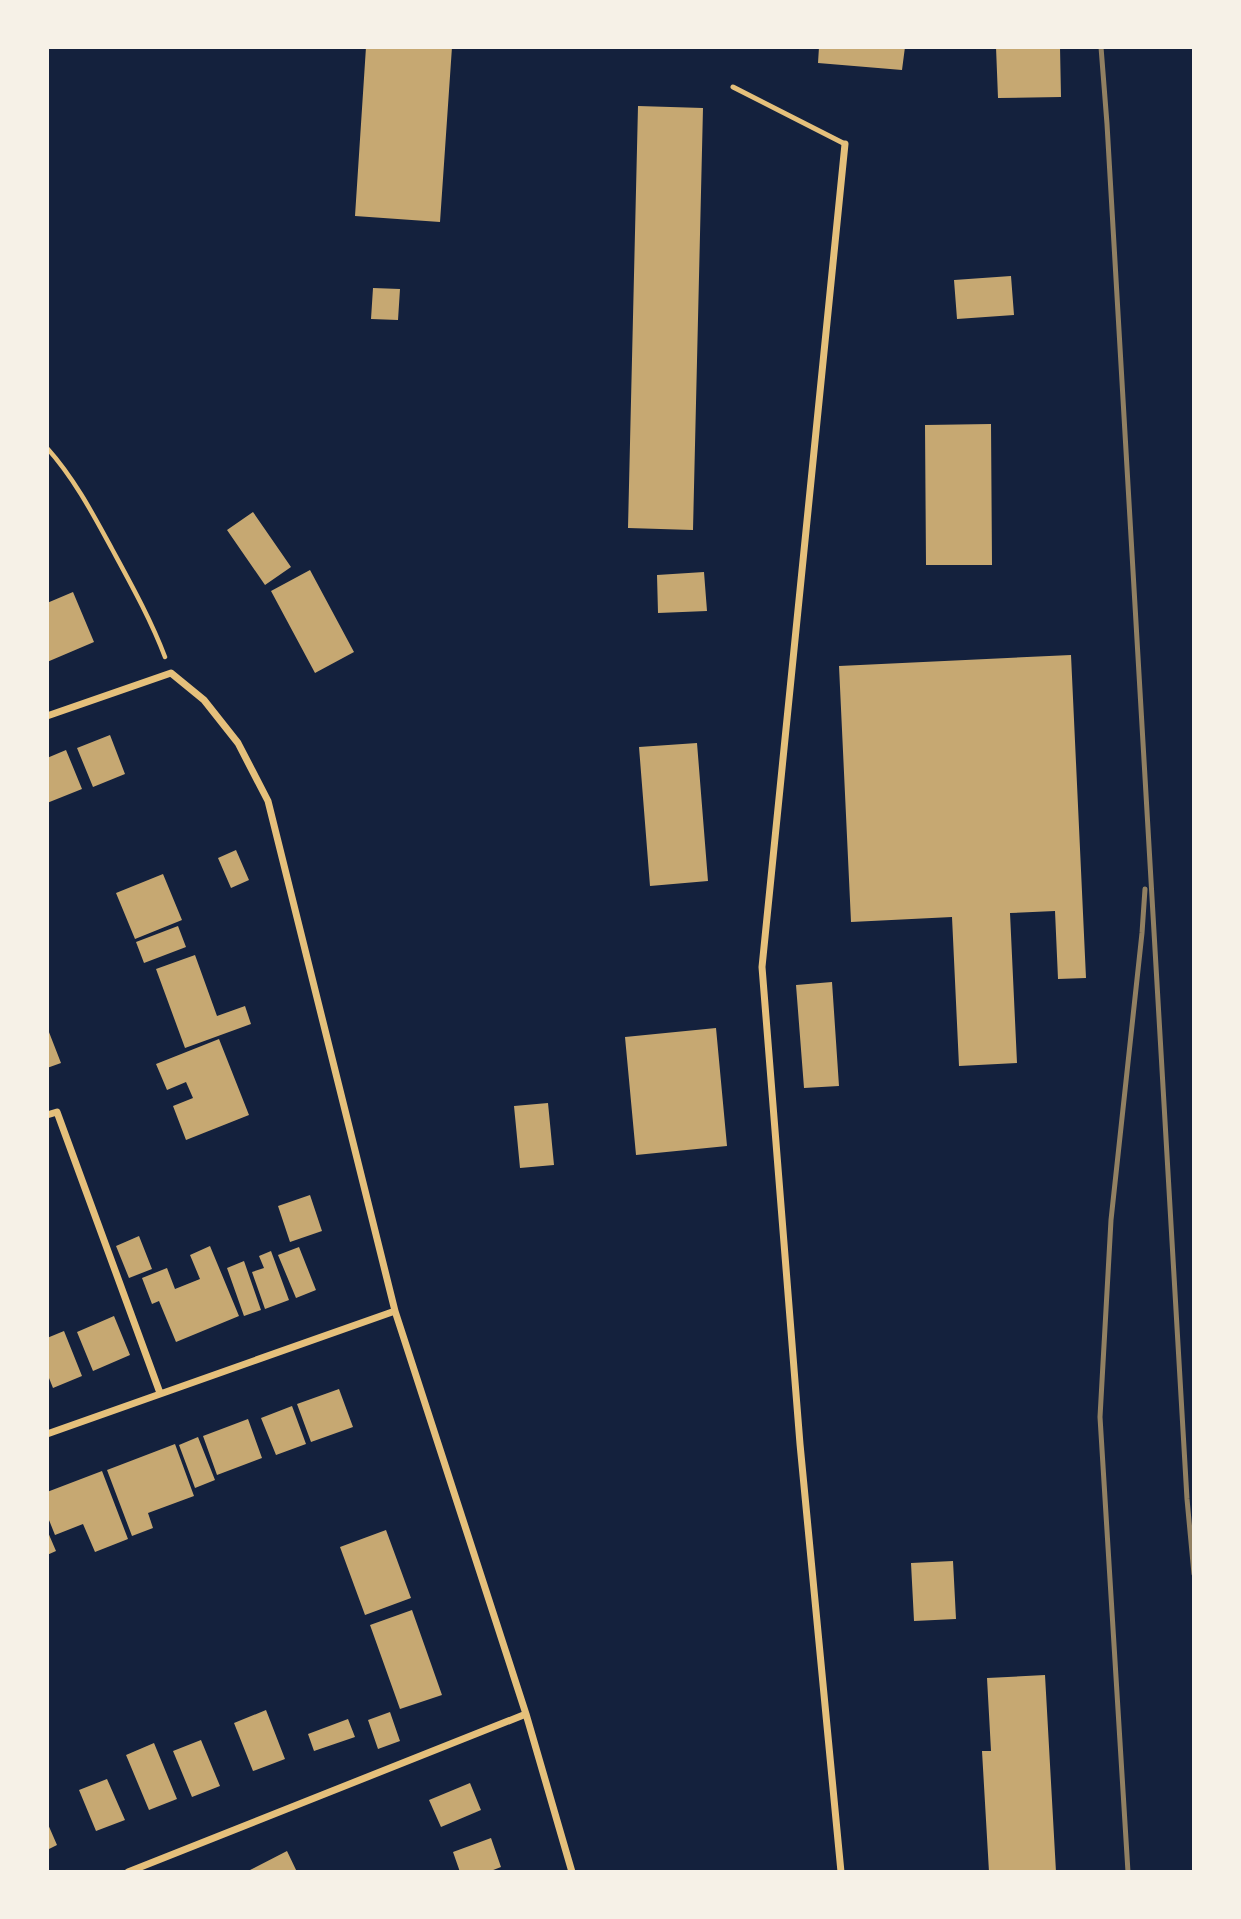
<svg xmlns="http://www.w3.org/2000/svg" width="1241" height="1919" viewBox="0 0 1241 1919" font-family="'Alegreya Sans',sans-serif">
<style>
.building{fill:#c6a872}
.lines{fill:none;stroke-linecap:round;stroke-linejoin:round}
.path{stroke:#e5c07b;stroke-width:4.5}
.service{stroke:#e5c07b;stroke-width:5}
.minor{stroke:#e5c07b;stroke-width:7}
.rail{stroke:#918062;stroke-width:5}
</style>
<rect width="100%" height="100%" fill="#14213d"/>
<!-- building -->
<path class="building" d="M366 47H452L440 222 355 216Z
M819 47H905L902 70 818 63Z
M996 47H1060L1061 97 998 98Z
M638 106 703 108 693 530 628 528Z
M1011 276 1014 315 957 319 954 280Z
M373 288 400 289 398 320 371 319Z
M991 424 992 565H926L925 425Z
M253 512 291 567 265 585 227 530Z
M310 570 354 652 315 673 271 591Z
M704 572 707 611 658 613 657 575Z
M73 592 94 642 47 662V603Z
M1071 655 1086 978 1058 979 1055 911 1010 913 1017 1063 959 1066 952 917 851 922 839 666Z
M110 735 125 774 93 787 77 748Z
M697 743 708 881 650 886 639 747Z
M66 750 82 789 47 803V758Z
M236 850 249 880 231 888 218 858Z
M163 874 182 920 135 939 116 893Z
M178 926 186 947 144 963 136 942Z
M195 955 217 1016 245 1006 251 1024 185 1048 156 969Z
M832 982 839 1086 804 1088 796 985Z
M47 1027 61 1063 47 1068Z
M716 1028 727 1146 636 1155 625 1037Z
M219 1039 249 1115 186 1140 173 1106 193 1098 186 1082 167 1090 156 1064Z
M548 1103 554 1165 520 1168 514 1106Z
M310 1195 322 1231 290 1242 278 1206Z
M139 1236 152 1269 129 1278 116 1246Z
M210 1246 239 1316 176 1342 159 1301 152 1304 142 1278 167 1268 175 1289 200 1279 190 1255Z
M299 1247 316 1290 296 1298 278 1255Z
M271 1251 289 1300 265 1309 252 1272 264 1268 259 1256Z
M244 1261 261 1310 244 1316 227 1268Z
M114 1316 130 1355 93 1371 77 1332Z
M64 1331 82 1376 53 1388 47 1373V1338Z
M339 1389 353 1427 311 1442 297 1404Z
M292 1406 306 1444 276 1455 261 1418Z
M248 1419 262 1458 217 1475 203 1436Z
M198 1437 215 1480 195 1488 179 1445Z
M175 1444 194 1496 148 1513 153 1528 132 1536 107 1470Z
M102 1471 128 1539 95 1552 83 1524 55 1535 47 1515V1492Z
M47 1530 56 1551 47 1555Z
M386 1530 411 1598 365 1615 340 1547Z
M953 1561 956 1619 914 1621 911 1563Z
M412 1610 442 1695 400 1709 370 1625Z
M1045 1675 1056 1872H989L982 1751H991L987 1678Z
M266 1710 285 1759 253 1771 234 1723Z
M390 1712 400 1741 378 1749 368 1720Z
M348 1719 355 1737 314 1751 308 1734Z
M201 1740 220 1786 192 1797 173 1751Z
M154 1743 177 1799 149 1810 126 1755Z
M107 1779 125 1820 96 1831 79 1790Z
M470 1783 481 1810 441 1827 429 1800Z
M47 1822 57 1845 47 1850Z
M491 1838 501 1867 488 1872H460L453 1852Z
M287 1851 297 1872H246Z"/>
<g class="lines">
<!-- path -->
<path class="path" d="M47 448C74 478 93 514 112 549 131 584 151 620 165 657"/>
<!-- service -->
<path class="service" d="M733 87 845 144"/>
<!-- minor -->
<path class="minor" d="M47 716 171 673 204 700 238 743 268 801 395 1311 526 1714 572 1872
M47 1115 57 1112 160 1393
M47 1434 395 1311
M128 1872 526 1714
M841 1872 800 1444 762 967 845 144"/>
<!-- rail -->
<path class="rail" d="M1101 47 1107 124 1187 1499 1194 1574
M1128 1872 1100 1417 1111 1220 1142 933 1145 889"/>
</g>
<!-- border -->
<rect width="1241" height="1919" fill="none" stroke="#f6f1e7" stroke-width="98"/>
</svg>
